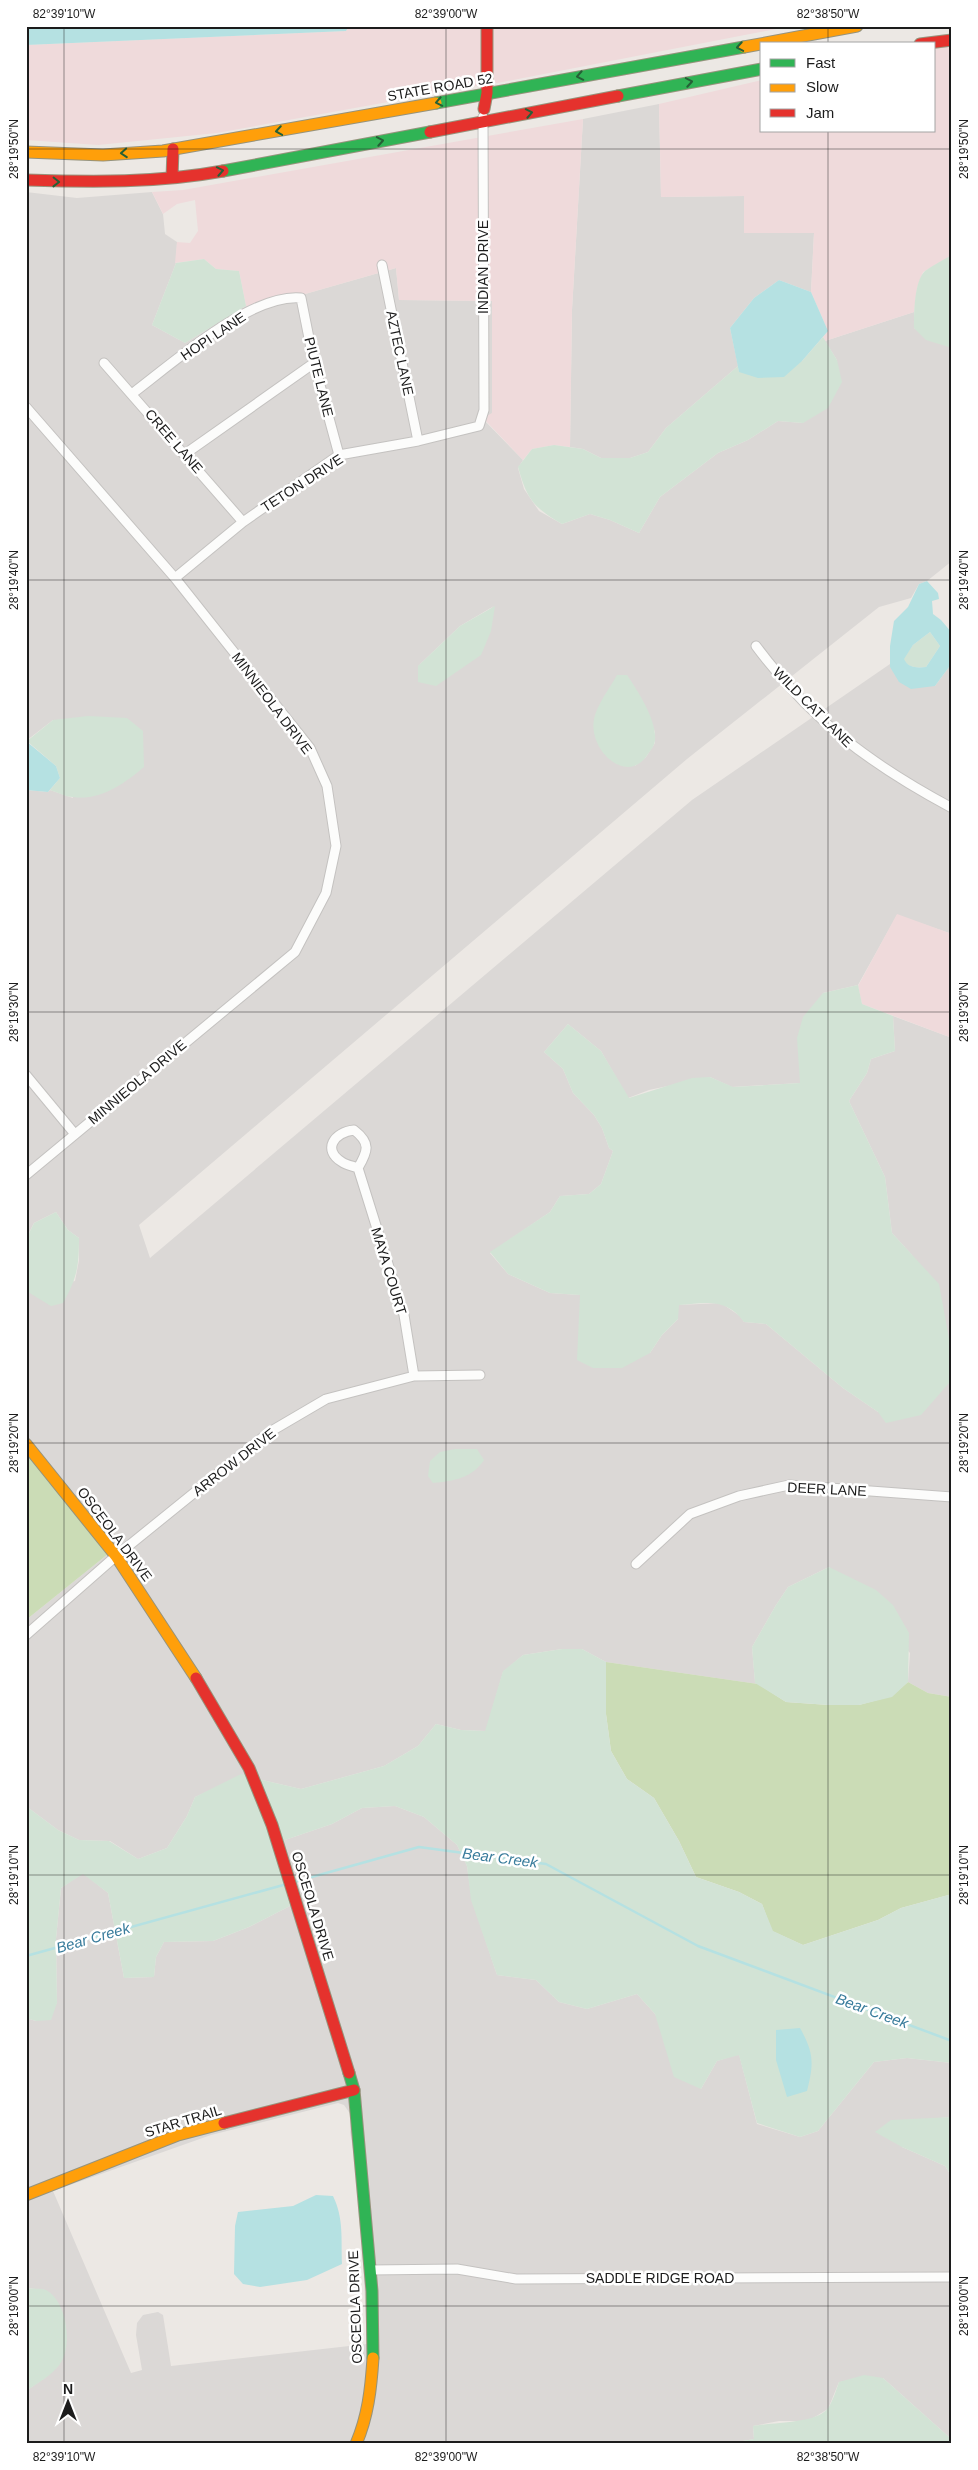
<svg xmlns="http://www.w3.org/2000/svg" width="978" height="2470" viewBox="0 0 978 2470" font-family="Arial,sans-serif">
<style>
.residential{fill:#dbd8d6;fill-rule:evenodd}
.commercial{fill:#efdadb}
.forest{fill:#cbdcb6}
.wetland{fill:#d2e3d5}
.water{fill:#b5e1e2;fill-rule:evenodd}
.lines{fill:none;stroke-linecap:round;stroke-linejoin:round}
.stream{stroke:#b5e1e2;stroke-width:2.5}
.street-casing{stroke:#c4c2c0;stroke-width:11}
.fast-casing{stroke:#96937c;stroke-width:13}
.slow-casing{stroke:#96937c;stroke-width:13}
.jam-casing{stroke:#96937c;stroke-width:13}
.street{stroke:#fcfcfb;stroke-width:9}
.fast{stroke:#30b455;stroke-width:11}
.slow{stroke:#ff9f0a;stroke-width:11}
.jam{stroke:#e5322d;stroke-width:11}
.oneway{stroke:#256036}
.ticks{fill:none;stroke:#1c1c1c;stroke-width:1;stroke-opacity:0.45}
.labels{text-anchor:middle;stroke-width:5;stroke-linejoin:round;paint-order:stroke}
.street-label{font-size:14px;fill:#1c1c1c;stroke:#fff}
.water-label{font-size:15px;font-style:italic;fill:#397c9c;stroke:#fff}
.neatline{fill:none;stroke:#1c1c1c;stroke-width:2}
.ticks-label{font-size:12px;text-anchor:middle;fill:#1c1c1c}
</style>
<rect width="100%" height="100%" fill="#ece8e4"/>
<!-- residential -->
<path class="residential" d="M659 104 661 197 744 196V233H814L811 292 779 280 754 298 730 328 738 366 666 428 648 452 630 458H601L583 449 570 447 572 310 583 119Z
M26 192 77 198 152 192 163 214 165 234 177 242 176 263 152 325 185 343 246 306 270 304 396 268 399 300 493 301 492 414 483 419 523 460 518 468 524 489 539 511 562 524 590 514 610 520 639 533 660 497 718 453 748 440 778 421 803 423 837 360 825 341 914 312V328L952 348V561L927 581 919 584 911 598 879 607 687 759 139 1225 150 1258 692 800 890 664V667L935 686 952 663V934L897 915 858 985 823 993 800 1083 732 1087 710 1077 649 1090 628 1098 601 1051 568 1024 544 1052 563 1069 573 1093 594 1115 602 1128 609 1148 613 1151 601 1184 589 1194 560 1196 550 1212 490 1253 508 1274 521 1280 550 1293 580 1295 650 1353 662 1335 678 1319V1305L721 1303 740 1316 744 1322 766 1324 843 1388 878 1412 949 1383 952 1368V1697L928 1693 908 1682 910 1653 829 1567 788 1587 776 1605 752 1647 755 1682 758 1684 606 1662 582 1649H562L523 1655 503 1672 486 1731 461 1730 436 1724 418 1746 384 1766 301 1789 258 1779 120 1553 26 1436V1286L28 1292 75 1281 79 1260V1238L68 1230 56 1212 34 1223 26 1239V790L48 792 50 790 73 798 53 720 26 741ZM494 606 418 666 460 626ZM650 720 655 732V743L646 757 635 766Z
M893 1016 952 1038V1355L950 1343 912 1255 892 1233 885 1177 849 1101 867 1073 871 1059 895 1051Z
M108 1554 211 1710 246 1775 195 1797 187 1816 167 1848 138 1859 110 1841 79 1840 58 1830 26 1806V1620Z
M395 1806 424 1817 457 1845 467 1866 472 1900 497 1975 536 1980 559 2002 587 2009 637 1994 655 2014 701 2089 717 2061 739 2054 757 2124 800 2137 818 2131 874 2062 907 2058 952 2063V2117L928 2119 902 2147 945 2166 952 2177V2444H950L949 2437 883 2378 839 2382 828 2409 808 2421H779L753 2426 754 2439 737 2442V2444H361L374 2400 359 2095 282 1841 332 1824 362 1808Z
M83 1873 108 1893 124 1978 154 1977 156 1957 164 1942 213 1941 249 1927 290 1906 285 1884 347 2086 177 2130 26 2189V2018L36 2021 57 2003 56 1939 61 1888Z
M349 2097 357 2172 350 2132 351 2115 344 2105 338 2103 211 2135 53 2191 131 2373 142 2370 136 2335 137 2323 143 2315 158 2312 163 2315 171 2366 367 2344 361 2218 367 2292 368 2354 365 2398 360 2421 351 2444H26V2391L46 2377 45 2290 26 2288V2200L179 2140Z"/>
<!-- commercial -->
<path class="commercial" d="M349 26H482V85L217 133 98 145 26 140V45L346 31Z
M492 26H791L492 84Z
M952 46V255L923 272 917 288 914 312 825 341 823 337 828 331 811 292 814 233H744V196L661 197 659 104 762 80V131H934V48Z
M583 119 572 310 570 447 554 445 532 449 523 460 483 418 492 413V301L399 300 396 268 270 304 246 306 239 271 216 269 204 259 175 263 177 242 190 243 198 231 195 200 177 204 163 214 152 192 183 190Z
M897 914 952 934V1038L862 1004 858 986Z"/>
<!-- forest -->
<path class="forest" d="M26 1452 108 1554 26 1620Z
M606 1662 758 1684 786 1702 829 1705H859L892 1696 908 1682 928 1693 952 1697V1894L901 1908 878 1920 803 1945 772 1931 762 1904 739 1892 696 1877 679 1841 654 1798 627 1779 611 1751 606 1714Z"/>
<!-- wetland -->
<path class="wetland" d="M952 255V348L926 340 914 328C914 314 914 281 925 271 933 265 943 260 952 255Z
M204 259 216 269 239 271 246 306 185 343 152 325 176 263Z
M823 337 837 360 842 382 828 408 803 423 778 421 748 440 718 453 660 497 639 533 610 520 590 514 562 524C533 507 527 499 518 467L532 449 554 445 583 449 601 458H630L648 452 666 428 738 366 739 372 802 361Z
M495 606 491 631 481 655 436 686 418 682V666L460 626Z
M930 632 940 646 926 667C917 668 908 668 903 659L913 645Z
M617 675H627C638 691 657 721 655 740 655 745 651 750 648 754 627 787 588 750 594 719 597 704 610 688 617 675Z
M88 716 127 718 143 731 144 767C124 784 100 801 73 797 65 797 57 792 50 790L60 778 56 766 27 741 53 720Z
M858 985 862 1004 893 1016 895 1051 871 1059 867 1073 849 1101 885 1177 892 1233 939 1284 952 1355 949 1383 921 1415 886 1423 878 1412 843 1388 766 1324 744 1322C726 1297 705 1303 679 1305L678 1319 662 1335 650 1353 622 1368H593L577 1360 580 1295 550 1293 508 1274 490 1252 550 1212 560 1196 589 1194 601 1184 613 1151 609 1148 602 1128 594 1115 573 1093 563 1069 544 1052 568 1024 601 1051 629 1098 692 1078 710 1077 733 1087 800 1083 797 1038 803 1017 823 993Z
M56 1212 68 1230 79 1238C79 1267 77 1278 63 1303L51 1306 28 1292 26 1286V1239L34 1223Z
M455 1449H477L484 1460C472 1478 454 1481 433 1483L428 1476 430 1461 440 1452Z
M829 1567 876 1590 893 1605 909 1633 908 1682 892 1697 859 1705H829L786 1702 755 1683 752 1647 776 1605 788 1587Z
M562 1649H582L606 1662V1714L611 1751 627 1779 654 1798 679 1841 696 1877 739 1892 762 1904 773 1931 803 1945 878 1920 901 1908 952 1894V2063L907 2058 874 2062 818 2131 800 2137 757 2123 739 2055 717 2061 701 2089 674 2077 655 2014 637 1994 587 2009 559 2002 536 1980 497 1975 471 1900 467 1866 457 1845 424 1817 395 1806 362 1808 332 1824 282 1841 258 1779 301 1789 384 1766 418 1746 436 1724 461 1730 485 1731 503 1671 523 1655Z
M241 1774 246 1775 268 1827 290 1906 249 1927 213 1941 164 1942 156 1957 154 1977 124 1978 108 1893 83 1874 61 1888 56 1939 57 2003 51 2020 36 2021 26 2018V1806L58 1830 79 1840 109 1841 138 1859 167 1848 187 1816 195 1797Z
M952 2117V2177L945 2166 902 2147 875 2132 891 2120Z
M26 2288C32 2289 41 2288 46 2290 67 2301 73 2346 60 2364 51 2376 38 2383 26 2391Z
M864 2375 883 2378 949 2437 950 2444H737V2442L754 2439 753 2426C772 2422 817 2424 828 2408 833 2401 836 2390 839 2382Z"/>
<!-- water -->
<path class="water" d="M26 26H349L346 31 26 45Z
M779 280 811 292 828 331 802 361 784 377 758 378 739 372 730 328 754 298Z
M927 581 938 593 939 599 932 601 933 614 941 620 952 633V663L935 686 911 689 899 682 890 667V646L894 621 908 607 919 584ZM930 632 940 646 926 667C917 668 908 668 904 659L913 645Z
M26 741 56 766 60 778 48 792 26 790Z
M800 2028C814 2053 814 2063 807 2091L787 2097 776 2060V2030Z
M316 2195 333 2196C344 2218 341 2240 342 2264L307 2280 260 2287 243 2284 234 2274 235 2226 238 2212 293 2206Z"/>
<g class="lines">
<!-- stream -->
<path class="stream" d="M294 1882 419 1847 546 1864 698 1946 952 2041
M26 1956 287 1884"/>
<!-- street casing -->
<g class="street-casing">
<path id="street" d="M382 265 418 441
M104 363 243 522
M133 393C173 363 251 293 301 298L314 363 339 455
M26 407 175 578 310 748 327 786 336 846 326 893 295 952 26 1175
M185 454 314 363
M175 578 243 522 339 455 418 441 479 426 484 410 483 117
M756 646C812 721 870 764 952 808
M26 1075 74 1133
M358 1168C368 1151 371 1143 354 1130 334 1132 322 1150 342 1162 346 1165 353 1166 358 1168L404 1315 414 1376
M636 1564 690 1514 739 1496 789 1485 952 1497
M26 1635 116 1556 268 1433 326 1399 414 1376 480 1375
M370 2270 457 2269 516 2279 952 2277"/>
</g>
<!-- fast casing -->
<g class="fast-casing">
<path id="fast" d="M618 96 762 69
M436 103 744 47
M223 171 430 132
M349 2073 354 2090 372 2291 373 2358"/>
</g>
<!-- slow casing -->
<g class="slow-casing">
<path id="slow" d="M744 47 857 26
M26 152 103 155 163 151 436 103
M26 1444 116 1556 196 1678
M26 2195 178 2135 224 2123
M356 2444C368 2416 371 2389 373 2358"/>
</g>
<!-- jam casing -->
<g class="jam-casing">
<path id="jam" d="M920 44 952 40
M484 109 487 93V26
M430 132 618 96
M172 178 173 149
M26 180C92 182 158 183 223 171
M196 1678 249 1768 272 1825 349 2073
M224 2123 354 2090"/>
</g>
<!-- street -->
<use href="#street" class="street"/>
<!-- fast -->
<use href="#fast" class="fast"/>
<!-- slow -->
<use href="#slow" class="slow"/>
<!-- jam -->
<use href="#jam" class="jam"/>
</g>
<!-- one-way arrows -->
<defs><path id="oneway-chevron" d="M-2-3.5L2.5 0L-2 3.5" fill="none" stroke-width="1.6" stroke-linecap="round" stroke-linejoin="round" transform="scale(1.25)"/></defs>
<g class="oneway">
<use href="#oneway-chevron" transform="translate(740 47) rotate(170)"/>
<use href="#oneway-chevron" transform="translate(580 76) rotate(169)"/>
<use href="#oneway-chevron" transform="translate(689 82) rotate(-10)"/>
<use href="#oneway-chevron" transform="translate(439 102) rotate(169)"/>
<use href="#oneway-chevron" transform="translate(529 113) rotate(-11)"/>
<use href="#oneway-chevron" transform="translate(279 131) rotate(171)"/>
<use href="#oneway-chevron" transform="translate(380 141) rotate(-10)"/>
<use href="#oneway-chevron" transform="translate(124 153) rotate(176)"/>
<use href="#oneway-chevron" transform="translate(220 171) rotate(-11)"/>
<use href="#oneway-chevron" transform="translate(56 182) rotate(1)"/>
</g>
<!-- ticks -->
<path class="ticks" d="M64 26V2444M446 26V2444M828 26V44M828 131V2444M26 149H952M26 580H952M26 1012H952M26 1443H952M26 1875H952M26 2306H952"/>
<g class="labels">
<!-- street labels -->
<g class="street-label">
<text transform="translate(440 87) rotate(-10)" y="5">STATE ROAD 52</text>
<text transform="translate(483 267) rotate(-90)" y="5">INDIAN DRIVE</text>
<text transform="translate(213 336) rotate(-34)" y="5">HOPI LANE</text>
<text transform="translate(400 353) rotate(78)" y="5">AZTEC LANE</text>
<text transform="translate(319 377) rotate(76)" y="5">PIUTE LANE</text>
<text transform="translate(174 441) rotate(49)" y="5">CREE LANE</text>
<text transform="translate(302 483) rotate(-33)" y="5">TETON DRIVE</text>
<text transform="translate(272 703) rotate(53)" y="5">MINNIEOLA DRIVE</text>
<text transform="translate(813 707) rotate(45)" y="5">WILD CAT LANE</text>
<text transform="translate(137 1082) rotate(-40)" y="5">MINNIEOLA DRIVE</text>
<text transform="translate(389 1271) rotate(73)" y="5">MAYA COURT</text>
<text transform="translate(234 1462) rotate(-38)" y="5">ARROW DRIVE</text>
<text transform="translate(827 1489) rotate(3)" y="5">DEER LANE</text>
<text transform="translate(115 1534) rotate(53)" y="5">OSCEOLA DRIVE</text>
<text transform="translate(313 1906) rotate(73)" y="5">OSCEOLA DRIVE</text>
<text transform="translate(183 2121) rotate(-17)" y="5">STAR TRAIL</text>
<text x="660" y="2283">SADDLE RIDGE ROAD</text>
<text transform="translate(355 2307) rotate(-92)" y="5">OSCEOLA DRIVE</text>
</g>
<!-- water labels -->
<g class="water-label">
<text transform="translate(500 1858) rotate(7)" y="5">Bear Creek</text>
<text transform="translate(93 1938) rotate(-16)" y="5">Bear Creek</text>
<text transform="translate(872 2011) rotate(20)" y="5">Bear Creek</text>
</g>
</g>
<!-- border -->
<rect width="978" height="2470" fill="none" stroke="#ffffff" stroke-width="55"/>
<!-- legend -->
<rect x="760" y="42" width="175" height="90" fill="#ffffff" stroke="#a4a4a4"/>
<rect x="770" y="59" width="25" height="8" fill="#30b455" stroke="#a4a4a4"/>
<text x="806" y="68" font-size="15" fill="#1c1c1c">Fast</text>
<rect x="770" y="84" width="25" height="8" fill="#ff9f0a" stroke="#a4a4a4"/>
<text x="806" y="92" font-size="15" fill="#1c1c1c">Slow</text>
<rect x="770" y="109" width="25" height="8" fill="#e5322d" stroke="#a4a4a4"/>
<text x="806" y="118" font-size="15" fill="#1c1c1c">Jam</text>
<!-- north arrow -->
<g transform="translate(68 2402)" stroke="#ffffff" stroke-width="4" paint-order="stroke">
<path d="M0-4L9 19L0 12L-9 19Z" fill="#1c1c1c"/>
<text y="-8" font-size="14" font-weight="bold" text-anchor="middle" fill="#1c1c1c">N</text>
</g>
<rect x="28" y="28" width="922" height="2414" class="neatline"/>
<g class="ticks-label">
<text x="64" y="18">82°39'10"W</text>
<text x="446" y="18">82°39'00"W</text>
<text x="828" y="18">82°38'50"W</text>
<text transform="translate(14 149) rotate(-90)" y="4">28°19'50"N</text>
<text transform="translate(964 149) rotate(-90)" y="4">28°19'50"N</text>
<text transform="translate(14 580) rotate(-90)" y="4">28°19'40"N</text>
<text transform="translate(964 580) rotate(-90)" y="4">28°19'40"N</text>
<text transform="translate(14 1012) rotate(-90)" y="4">28°19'30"N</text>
<text transform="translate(964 1012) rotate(-90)" y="4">28°19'30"N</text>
<text transform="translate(14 1443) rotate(-90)" y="4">28°19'20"N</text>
<text transform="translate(964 1443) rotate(-90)" y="4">28°19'20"N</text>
<text transform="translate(14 1875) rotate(-90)" y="4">28°19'10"N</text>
<text transform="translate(964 1875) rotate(-90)" y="4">28°19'10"N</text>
<text transform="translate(14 2306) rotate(-90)" y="4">28°19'00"N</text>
<text transform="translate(964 2306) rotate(-90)" y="4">28°19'00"N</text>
<text x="64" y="2461">82°39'10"W</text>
<text x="446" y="2461">82°39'00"W</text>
<text x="828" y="2461">82°38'50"W</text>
</g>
</svg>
